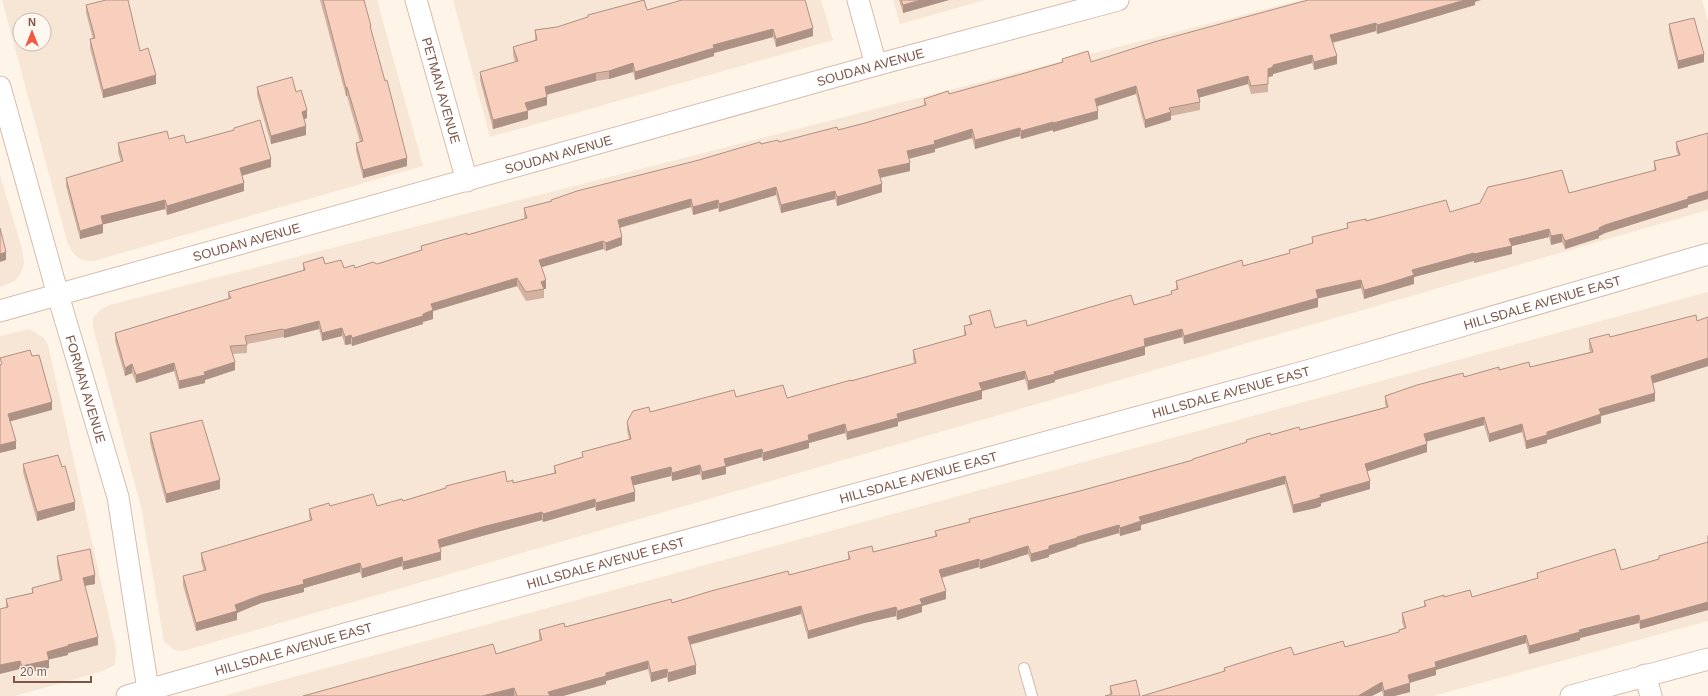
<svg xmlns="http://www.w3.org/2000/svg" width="1708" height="696" viewBox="0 0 1708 696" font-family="Arial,sans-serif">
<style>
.residential{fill:#f7e5d5;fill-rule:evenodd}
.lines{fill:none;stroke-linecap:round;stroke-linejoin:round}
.service-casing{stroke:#d5bcaf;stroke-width:12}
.minor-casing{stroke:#d5bcaf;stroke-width:23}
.service{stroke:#fff;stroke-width:10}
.minor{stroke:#fff;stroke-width:21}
.wall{fill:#d4b2a2}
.shaded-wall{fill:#ad9184}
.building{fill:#f7cfbc;stroke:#ad9184}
.labels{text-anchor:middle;stroke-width:3;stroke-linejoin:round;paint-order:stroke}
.street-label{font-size:13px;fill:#7d5648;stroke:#fff8f1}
</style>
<rect width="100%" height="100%" fill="#fff4e8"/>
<!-- residential -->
<path class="residential" d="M2 0H377L423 166 94 261H86L78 258 71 250 67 241ZM20 20H44V44H20Z
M453 0H821L833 40 490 137Z
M893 0H985L900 24Z
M1301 0H1702L1708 21V210L183 651 174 650 164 641 141 507 93 328V318L100 310 109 305Z
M0 175 22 249 24 263 21 273 15 281 0 287Z
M1708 292V621L1433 696H224Z
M29 329 44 338 48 345 116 649 115 665 103 671 15 696H0V336Z"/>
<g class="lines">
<!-- service casing -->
<g class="service-casing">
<path id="service" d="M1024 668 1032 696"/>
</g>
<!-- minor casing -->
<g class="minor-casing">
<g id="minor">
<path id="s1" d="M416 0 467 181"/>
<path d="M858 0 876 65"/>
<path id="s2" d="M0 87 58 295 118 497 149 696"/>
<path id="s3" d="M0 311 876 65 1118 0"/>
<path d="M1645 675 1651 696"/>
<path id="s4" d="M127 696 348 633 1307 371 1708 254"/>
<path d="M1571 696 1708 659"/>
</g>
</g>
<!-- service -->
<use href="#service" class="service"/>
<!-- minor -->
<use href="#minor" class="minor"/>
</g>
<!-- wall -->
<path class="wall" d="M320 0H364L371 31 407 166 363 178 356 151V143L360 142 347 96H346Z
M899 0H949L903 13Z
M1475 2V5L1377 34 1376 31 1333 43 1337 64 1314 70 1312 63 1273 74V76L1268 77V92L1251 94 1248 84 1199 98 1200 102V110L1171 116V120L1145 128 1136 94 1097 106 1098 119 1053 132V130L1021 139 1020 136 975 149 972 138 935 149V152L909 159 910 171 881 178 882 192 837 206 835 199 781 213 776 195 719 212 718 208 693 215 691 207 620 228 622 245 606 251 603 249 541 267 546 289H544V298L526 301 517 286 433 311V319L423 322V324L352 346 351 344 345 345 342 336 322 341 319 329 284 338 283 337 247 344V353L233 354 235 370 205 380V383L179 389 174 371 136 383 132 373 125 376 115 341V333L228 299V292L303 271V263L325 264 344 268H355L377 264 421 251V246L467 235 525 219 524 216V208L551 201V200L761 144 779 142 838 130 865 123 924 106V99L949 94 1025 73 1062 62V59L1091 62Z
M86 5 140 51 156 84 103 98 90 48V39H93L86 13Z
M647 10 813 36 776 47 773 37 714 53V56L635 80 633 72 609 79 596 81 547 95V105L528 111V119L493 129 480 80V72L515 62 513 55V47L535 40V30L557 27 588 17V15Z
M1669 24 1704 62 1678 69 1669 32Z
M257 87 296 92 307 118 304 119 306 135 271 144 257 95Z
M234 128 271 167 242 176 244 191 167 215 165 209 103 224V233L80 239 66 186V178L121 162 118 152V143L169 139 186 143 234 130Z
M1708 133 1688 205V207L1605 233 1599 236V238L1565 249 1562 242 1551 245 1549 237 1512 246V254L1474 263V261L1414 277V284L1383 293 1364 299 1361 288 1318 298V307L1184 344 1182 337 1145 347V355L1055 380V382L1028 390 1025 379 982 391V399L898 422V426L847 440 845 433 809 443V448L763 461 762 457 726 467V474L702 480 700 474 672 481 671 476 633 485 635 501 596 511 595 507 543 522 542 520 482 536 440 548 441 560 403 570 402 566 362 578 360 572 304 588V592L261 603 237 613V620L196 631 183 585V576L204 571 201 561V553L310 520 309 517V509L330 506H377L403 501 446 488V486L507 482 513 483 554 473V466L582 457V452L629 439 627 430V422L650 412 736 397 787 398 914 364 913 358V350L964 336V326L970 324 969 316 995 328 1027 326 1134 305 1171 295V291L1176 290V281L1243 266 1289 253V250L1312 243V237L1347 228V223L1450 212 1569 193 1654 171V161L1678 155 1676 150V142Z
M1708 317V366L1653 383 1655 401 1601 416V423L1547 440V443L1526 449 1522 432 1489 442 1484 425 1426 442 1427 452 1367 471 1370 489 1321 503V506L1316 508 1293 513 1285 484 1141 525V530L1120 536 1119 533 1077 545V546L1049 555V557L1031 562 1028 554 980 569 979 567 942 578 946 599 922 606V612L897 620 896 616 864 623 808 639 801 614 690 645 696 674 668 682 667 677 651 682 648 669 606 681V684L563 696H514L496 654 540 641 539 638V630L565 627 789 575 848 560V552H873L935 536V531L969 522V519L1076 492 1193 460V459L1246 443V440L1300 430 1386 407 1385 404V396L1464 377 1499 370 1530 367 1590 352 1589 347V339L1610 337 1697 321Z
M150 433 220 489 166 503 150 442Z
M23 464 75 510 37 521 23 472Z
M1708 535V610L1640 629 1639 623 1580 638V640L1529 654 1526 643 1436 670V675L1410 683V692L1394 696H1383L1382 691 1224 671V668L1345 647 1399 632V630L1404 628 1402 622V613L1424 607V601L1444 597H1472L1537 578V573L1621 570 1659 559V556L1707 543V536Z
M57 556 95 584 85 586 98 645 68 653V655L49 659V668L22 674 6 607V599L32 593V588L60 581 57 564Z
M1110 686 1140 696 1110 695Z"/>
<!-- shaded-wall -->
<path class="shaded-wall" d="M921 0H949L903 13V5Z
M1465 0H1481L1475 2V5L1377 34V25Z
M1376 23V31L1330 43V35Z
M813 28V36L776 47V39Z
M773 29V37L714 53V56L635 80V72L713 45Z
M1704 54V62L1678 69V61Z
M1312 55V63L1273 74V76L1268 77V69L1273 65Z
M1337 56V64L1314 70V62Z
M633 63V72L609 79V71Z
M596 73V81L545 95V87Z
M156 75V84L103 98V90Z
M1248 76V84L1197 98V90Z
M1136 86V94L1095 107V99Z
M347 87V96H346V88Z
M547 97V105L525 111V103Z
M307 110V118L302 120V112Z
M528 111V119L493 129V120Z
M1098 111V119L1053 132V123Z
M1171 112V120L1145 128V120Z
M1053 122V130L1021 139V131Z
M306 126V135L271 144V136Z
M1020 128V136L975 149V140Z
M972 129V138L935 149V152L907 159V151L934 141Z
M407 158V166L363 178V170Z
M271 159V167L240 176V168Z
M910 163V171L878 178V170Z
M244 183V191L167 215V206Z
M882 184V192L837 206V197Z
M776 187V195L719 212V204Z
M835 191V199L781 213V205Z
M1708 191V199L1688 205V207L1605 233 1599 236V238L1565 249V241L1605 225 1688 197Z
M691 199V207L618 228V220Z
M165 200V209L101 225V216Z
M718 200V208L693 215V207Z
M103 224V233L80 239V231Z
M1549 229V237L1512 246V254L1474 263V254L1509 239Z
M1562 234V242L1551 245V236Z
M622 237V245L606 251V243Z
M603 241V249L539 268V260Z
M6 252V260L0 262V254Z
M1474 253V261L1414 277V284L1383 293 1364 299V290L1412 270Z
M517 278V286L433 311V319L423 322V324L352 346V338L423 314 431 304Z
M546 280V289H544L541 282Z
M1361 280V288L1316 299V290Z
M1318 298V307L1184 344V336Z
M319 321V329L284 338V330Z
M342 328V336L322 341V333Z
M1182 329V337L1145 347V355L1055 380V382L1028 390V381L1144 339Z
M351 335V344L345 345V337Z
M1708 358V366L1651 384V376Z
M235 362V370L205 380V383L179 389V381L204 372Z
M174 363V371L136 383V375Z
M132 364V373L125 376V368Z
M1025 371V379L982 391V399L898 422V426L847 440V432L897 414 979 383Z
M1655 393V401L1601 416V423L1547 440V443L1526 449V441L1599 409Z
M52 402V410L8 422V414Z
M1484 417V425L1424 442V434Z
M845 424V433L809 443V448L763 461V453L808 435Z
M1522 424V432L1489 442V434Z
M16 441V449L0 453V445Z
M1427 444V452L1365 472V464Z
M762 449V457L726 467V474L702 480V472L724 459Z
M700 465V474L672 481V473Z
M671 467V476L631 486V477Z
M1285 476V484L1141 525V530L1120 536V528L1139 517Z
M220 480V489L166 503V494Z
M1370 481V489L1321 503V506L1316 508 1293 513V505L1320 495Z
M635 492V501L596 511V503Z
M595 499V507L543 522V514Z
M75 502V510L37 521V512Z
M542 512V520L482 536 438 548V540L482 527Z
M1119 525V533L1077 545V546L1049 555V557L1031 562V554L1049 546 1077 537Z
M1028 546V554L980 569V561Z
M441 552V560L403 570V562Z
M402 557V566L362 578V569Z
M979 559V567L939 578V570Z
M360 563V572L304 588V592L261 603 237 613V620L196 631V623L235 605 303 580Z
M95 575V584L83 586V578Z
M946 591V599L922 606V612L897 620V611L920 599Z
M1708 602V610L1640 629V621Z
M801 606V614L688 645V637Z
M896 607V616L864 623 808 639V631L864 615Z
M1639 615V623L1580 638V640L1529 654V646L1579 630Z
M1526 635V643L1436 670V675L1408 683V675L1435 662Z
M98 637V645L68 653V655L47 660V652L68 645Z
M49 660V668L22 674V666Z
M20 661V669L0 674V665Z
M648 661V669L606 681V684L563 696H548V692L606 673Z
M696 665V674L668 682V673Z
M667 669V677L651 682V673Z
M1382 682V691L1372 696H1358Z
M1410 683V692L1394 696H1384V691Z
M514 688V696H482Z"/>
<!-- building -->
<path class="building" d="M106 0H128L140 51 148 48 156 75 103 90 90 39 95 38 86 5Z
M323 0H364L371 26H370L385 81 387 80 407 158 363 170 356 143 363 141 347 87 346 88Z
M644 0 647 10 682 0H805L813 28 776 39 773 29 713 45 714 48 635 72 633 63 609 71 596 73 545 87 547 97 525 103 528 111 493 120 480 72 518 61 513 47 537 40 535 30 557 27 588 17V15Z
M901 0H921L903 5Z
M1308 0H1465L1377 25 1376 23 1330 35 1337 56 1314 62 1312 55 1273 65V67L1268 69V84L1251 86 1248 76 1197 90 1200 102 1169 108 1171 112 1145 120 1136 86 1095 99 1098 111 1053 123V122L1021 131 1020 128 975 140 972 129 934 141 935 144 907 151 910 163 878 170 882 184 837 197 835 191 781 205 776 187 719 204 718 200 693 207 691 199 618 220 622 237 606 243 603 241 539 260 546 280 541 282 544 289 526 292 517 278 431 304 433 310 423 314V316L352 338 351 335 345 337 342 328 322 333 319 321 284 330 283 329 245 336 247 345 230 346 235 362 204 372 205 375 179 381 174 363 136 375 132 364 125 368 115 333 231 298 228 292 305 270 303 263 323 257 325 264 341 260 344 268 354 265 355 268 373 262 377 264 422 250 421 246 467 233V235L527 218 524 208 552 201 551 200 577 191 699 160 760 142 761 144 778 140 779 142 837 127 838 130 865 123 926 105 924 99 948 91 949 94 1025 73 1063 62 1062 59 1088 51 1091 62 1154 42Z
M1694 18 1704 54 1678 61 1669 24Z
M292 77 296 92 301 90 307 110 302 112 306 126 271 136 257 87Z
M260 120 271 159 240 168 244 183 167 206 165 200 101 216 103 224 80 231 66 178 123 161 118 143 167 131 169 139 184 135 186 143 234 130V128Z
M1708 133V191L1688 197V199L1605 225 1599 228V230L1565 241 1562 234 1551 236 1549 229 1509 239 1512 246 1474 254V253L1412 270 1414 275 1383 285 1364 290 1361 280 1316 290 1318 298 1184 336 1182 329 1144 339 1145 346 1054 372 1055 374 1028 381 1025 371 979 383 982 390 897 414 898 418 847 432 845 424 808 435 809 440 763 453 762 449 724 459 726 466 702 472 700 465 672 473 671 467 631 477 635 492 596 503 595 499 543 514 542 512 482 527 438 540 441 552 403 562 402 557 362 569 360 563 303 580 304 584 261 595 235 605 237 611 196 623 183 576 206 570 201 553 312 520 309 509 329 503 330 506 373 494 377 506 402 499 403 501 446 488V486L505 471 507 482 513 480V483L556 473 554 466 583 457 582 452 631 439 627 422 633 411 649 407 650 412 734 390 736 397 783 385 787 398 851 380V381L916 363 913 350 966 335 964 326 972 324 969 316 990 310 995 328 1026 320 1027 326 1131 295 1134 305 1172 294 1171 291 1178 289 1176 281 1242 260 1243 266 1290 253 1289 250 1313 243 1312 237 1348 228 1347 223 1366 219V221L1446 200 1450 212 1480 203 1488 187 1525 179 1562 170 1569 193 1656 170 1654 161 1680 155 1676 142Z
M0 228 6 252 0 254Z
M1696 315 1697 321 1708 317V358L1651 376 1655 393 1599 409 1601 414 1547 432V435L1526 441 1522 424 1489 434 1484 417 1424 434 1427 444 1365 464 1370 481 1320 495 1321 497 1316 499 1293 505 1285 476 1139 517 1141 521 1120 528 1119 525 1077 537V538L1049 546V549L1031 554 1028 546 980 561 979 559 939 570 946 591 920 599 922 604 897 611 896 607 864 615 808 631 801 606 688 637 696 665 668 673 667 669 651 673 648 661 606 673V676L548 692 550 696H517L514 688 482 696H303L493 644 496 654 542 640 539 630 564 623 565 627 671 599 672 603 711 591 788 571 789 575 850 559 848 552 872 546 873 552 937 536 935 531 970 522 969 519 1076 492 1193 460V459L1247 442 1246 440 1270 433 1271 435 1299 427 1300 430 1388 407 1385 396 1417 385 1463 373 1464 377 1499 367V370L1529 362 1530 367 1593 352 1589 339 1609 334 1610 337Z
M30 350 32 356 39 355 52 402 8 414 16 441 0 445V365L2 364 0 358Z
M202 420 220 480 166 494 150 433Z
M58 455 62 467 65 466 75 502 37 512 23 464Z
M1708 542V602L1640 621 1639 615 1579 630 1580 632 1529 646 1526 635 1435 662 1436 667 1408 675 1410 683 1384 691 1382 682 1358 696H1142L1225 671 1224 668 1291 647 1294 655 1343 641 1345 647 1399 632V630L1406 628 1402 613 1426 606 1424 601 1444 595V597L1470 590 1472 597 1538 578 1537 573 1615 549 1621 570 1659 559V556Z
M90 549 95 575 83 578 98 637 68 645V646L47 652 49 660 22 666 20 661 0 665V609L8 607 6 599 33 593 32 588 62 580 57 556Z
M1136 680 1140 696H1105L1112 694 1110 686Z"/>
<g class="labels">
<!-- street labels -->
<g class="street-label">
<text dy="5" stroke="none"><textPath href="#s3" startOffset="904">SOUDAN AVENUE</textPath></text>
<text dy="5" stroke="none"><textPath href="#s1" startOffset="94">PETMAN AVENUE</textPath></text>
<text dy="5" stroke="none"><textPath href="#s3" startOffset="580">SOUDAN AVENUE</textPath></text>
<text dy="5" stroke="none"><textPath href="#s3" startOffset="256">SOUDAN AVENUE</textPath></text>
<text dy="5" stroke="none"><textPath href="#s4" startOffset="1469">HILLSDALE AVENUE EAST</textPath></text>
<text dy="5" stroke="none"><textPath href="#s2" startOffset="314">FORMAN AVENUE</textPath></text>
<text dy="5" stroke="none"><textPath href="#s4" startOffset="1145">HILLSDALE AVENUE EAST</textPath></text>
<text dy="5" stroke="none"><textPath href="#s4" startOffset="821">HILLSDALE AVENUE EAST</textPath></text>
<text dy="5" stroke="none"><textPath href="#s4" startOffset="497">HILLSDALE AVENUE EAST</textPath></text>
<text dy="5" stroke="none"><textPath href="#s4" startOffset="173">HILLSDALE AVENUE EAST</textPath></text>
</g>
</g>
<!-- north arrow -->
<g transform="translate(32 32)"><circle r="19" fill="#fff8f1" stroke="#cbb7ad"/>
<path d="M0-3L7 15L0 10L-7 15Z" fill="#f55940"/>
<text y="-6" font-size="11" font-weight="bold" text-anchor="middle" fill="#7d5648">N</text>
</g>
<!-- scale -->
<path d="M14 676v6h77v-6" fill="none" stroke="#7d5648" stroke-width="2"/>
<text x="20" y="676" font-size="12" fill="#7d5648" stroke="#fff8f1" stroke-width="3" paint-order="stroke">20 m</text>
</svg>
